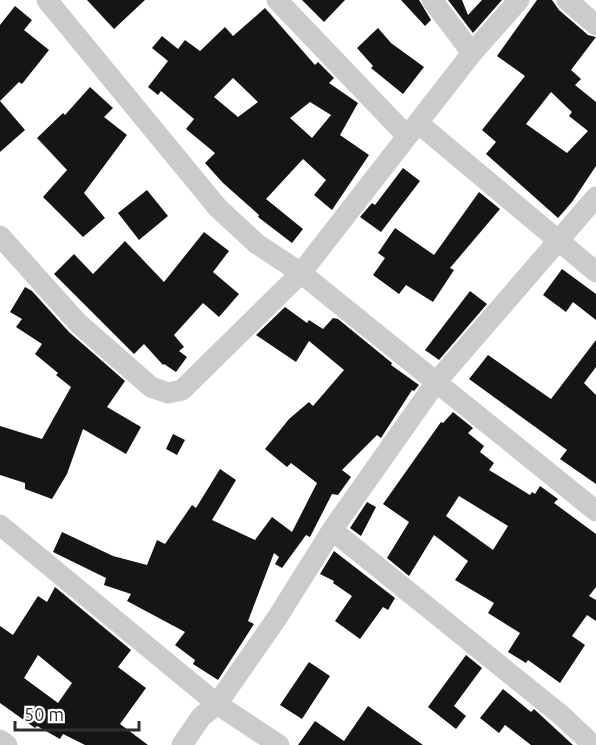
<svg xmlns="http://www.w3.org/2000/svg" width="596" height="745" viewBox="0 0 596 745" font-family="Ubuntu,sans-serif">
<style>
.building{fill:#151515;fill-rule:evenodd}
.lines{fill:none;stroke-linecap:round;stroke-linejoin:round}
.minor{stroke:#cbcbcb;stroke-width:21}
</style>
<rect width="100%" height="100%" fill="#fff"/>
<!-- building -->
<path class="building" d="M87 0H145L114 29Z
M302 0H345L324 22Z
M401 0H419L431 20 425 26Z
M448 0H462L468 15 482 0H502L473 33Z
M537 0H552L559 10 588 35 596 37 571 70 581 79 575 85 596 102V166L572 202 558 218 486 154 496 142 482 130 525 76 497 56ZM551 92 572 112 569 116 588 131 567 153 526 124Z
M15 6 32 20 24 30 49 50 22 84 19 82 0 101 25 130 0 152V25Z
M265 8 315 65 318 62 334 78 329 83 358 103 340 135 369 155 332 210 314 195 326 180 303 159 266 199 303 229 292 243 258 217 259 215 223 183 205 163 215 153 186 129 194 119 161 91 158 95 148 87 168 61 152 48 162 36 178 49 185 40 200 51 225 27 233 36ZM233 78 258 102 238 117 214 97ZM310 102 331 115 312 138 290 118Z
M378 28 391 43 424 67 403 94 371 68 373 66 357 48Z
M90 87 113 108 104 117 127 135 84 193 105 218 83 237 43 197 67 170 37 138 63 113 65 115Z
M403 168 420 181 381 232 360 217 372 203 375 205Z
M147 190 168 216 139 240 118 213Z
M479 192 500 209 450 268 454 270 433 302 406 285 399 294 373 275 385 258 378 253 395 228 434 255Z
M204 232 229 251 213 272 239 294 219 317 203 303 174 335 184 347 179 351 187 357 176 372 164 364 163 365 144 344 134 354 54 274 74 254 93 274 125 241 164 282Z
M562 269 596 294V320L573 302 566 312 543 295Z
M25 287 32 291 69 332 125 381 107 407 141 427 126 454 83 429 67 474 52 499 25 489V483L0 475V426L42 439 71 387 56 375 58 373 35 354 42 344 16 327 22 319 10 312Z
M470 291 487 304 439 360 425 350Z
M285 307 307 323 309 320 323 329 333 318 338 319 392 363 391 365 419 385 414 391 412 390 381 438 377 435 342 470 351 477 338 495 332 494 310 537 306 535 282 568 275 564 279 557 274 553 248 621 254 624 218 680 193 664 195 660 175 645 185 632 127 601 131 594 104 585 106 578 53 552 62 532 113 556 147 565 157 540 165 544 192 505 196 508 220 469 236 480 212 520 255 540 272 517 292 532 317 483 291 463 287 467 265 449 289 419 309 402 313 406 344 370 309 341 296 362 256 335Z
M596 340V367L584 383 596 395V484L560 459 567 450 469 379 488 355 551 399Z
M453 412 473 428 468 433 484 446 480 452 494 463 489 470 530 495 532 492 535 494 540 486 558 499 554 503 596 534V587L589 596 596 600V621L587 615 572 636 585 645 560 683 528 660 526 663 508 652 520 633 488 613 494 603 455 580 468 561 434 535 409 576 387 558 409 522 383 504 441 422 443 423ZM459 496 508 526 493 550 446 516Z
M173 434 185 440 177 455 166 449Z
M367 502 376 507 361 536 350 528Z
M334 551 395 598 388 610 383 607 360 639 335 621 352 596 333 583 334 581 320 574Z
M55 587 131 650 118 667 146 688 120 724 148 745H85L63 734 60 739 37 726 35 728 0 703V626L13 635 38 596 47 602ZM38 655 72 683 58 703 24 678Z
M466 655 482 668 454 706 466 716 456 729 428 707Z
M309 662 330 676 302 719 280 705Z
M503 689 531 712 534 709 573 745H531L505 725 499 733 480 718Z
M368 706 423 745H298L315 721 344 741Z"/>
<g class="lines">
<!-- minor -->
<path class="minor" d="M47 0 218 208 257 244 301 273 596 511
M277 0 407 136
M432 0 472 53
M567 0 596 25
M418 123 596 272
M0 236 78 323 151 387 168 393 182 390 301 273 472 53 519 0
M0 525 217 704 279 745
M332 530 561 715 593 745
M0 740 7 745
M182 745 201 717 217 704 277 618 332 530 437 381 596 197"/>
</g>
<!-- scale -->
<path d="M15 721v9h124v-9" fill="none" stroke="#2e2e2e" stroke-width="3"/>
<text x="24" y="721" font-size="18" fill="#2e2e2e" stroke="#ffffff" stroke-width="4.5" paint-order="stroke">50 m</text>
</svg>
